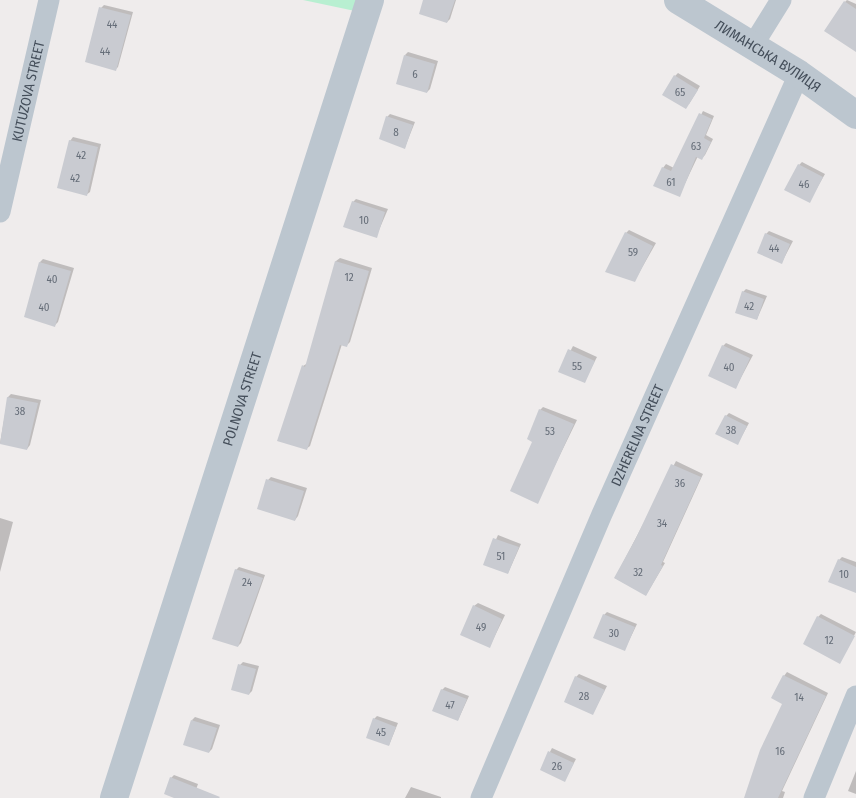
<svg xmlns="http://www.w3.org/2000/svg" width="856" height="798" viewBox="0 0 856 798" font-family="'Fira Sans Condensed',sans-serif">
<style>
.green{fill:#b8efd1}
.shadow{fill:#0003}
.building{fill:#c9cbd1}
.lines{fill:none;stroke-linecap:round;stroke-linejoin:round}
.minor{stroke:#bcc6cf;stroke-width:21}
.tertiary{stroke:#bcc6cf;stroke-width:28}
.labels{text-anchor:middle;stroke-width:4;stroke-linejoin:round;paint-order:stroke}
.number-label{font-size:11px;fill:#656d78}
.street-label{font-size:14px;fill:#444e5a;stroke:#fff}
</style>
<rect width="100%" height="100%" fill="#efecec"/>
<!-- green -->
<path class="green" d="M303 0H359L355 11Z"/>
<!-- shadow -->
<path class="shadow" d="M425 0H456L450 19 447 22Z
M847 0 856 4V43L845 2Z
M104 5 133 12 118 67 115 70 101 8Z
M408 52 438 61 430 89 427 92 405 55Z
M678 73 700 86 689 104 675 76Z
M703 111 714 116 706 135 713 139 705 155 702 158 698 156 679 196 663 168 666 164 674 168Z
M390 114 415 122 405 147 387 117Z
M73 137 101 144 90 192 86 195 70 141Z
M802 162 825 174 809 202 799 165Z
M356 199 388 209 376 237 353 202Z
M629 230 656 243 635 280 626 233Z
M769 231 793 241 782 262 766 234Z
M340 258 372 268 350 342 347 345 342 344 310 446 306 449 303 366 308 363 336 261Z
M43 259 74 268 58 322 55 325 40 262Z
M746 289 767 296 757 319 743 292Z
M726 343 753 355 736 387 723 346Z
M573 346 597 357 584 382 560 371Z
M11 394 41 400 30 445 27 449 0 443 8 397Z
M543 407 577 420 537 502 534 441 540 410Z
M729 413 749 423 738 443 726 416Z
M676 461 703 474 663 562 665 563 646 595 615 578Z
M271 477 307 488 298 516 295 520 268 480Z
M0 518 13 522 0 572Z
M498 535 521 544 508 573 485 564Z
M842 557 856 562V592L839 560Z
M239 567 265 575 241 643 238 646 236 570Z
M478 603 505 615 490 646 474 606Z
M607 612 637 624 625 649 604 615Z
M821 614 856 632 840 662 818 617Z
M243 662 259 666 252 691 249 694 240 665Z
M787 672 828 693 782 791 785 792 783 798H745L784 703V676Z
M579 674 607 686 593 713 576 677Z
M445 687 469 696 458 720 442 690Z
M377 716 398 723 389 745 374 719Z
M195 717 220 725 212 749 209 752 192 720Z
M552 748 576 759 565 780 541 769Z
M856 771V794L848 791Z
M174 775 198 784 193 798H177L171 778Z
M411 787 441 797V798H405Z"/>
<!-- building -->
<path class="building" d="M423 0H455L447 23 419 14Z
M844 1 856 9V52L824 31Z
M99 7 131 15 116 71 85 62Z
M404 55 435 64 427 93 396 84Z
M674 75 698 90 686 109 662 95Z
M699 113 712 119 704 138 711 142 702 160 696 157 680 197 653 186 662 167 671 171Z
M386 116 413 125 405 149 379 139Z
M69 140 98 147 87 196 57 188Z
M798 164 823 177 810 203 784 190Z
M352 201 385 212 377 238 343 227Z
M625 232 653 246 635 282 605 272Z
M765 233 790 244 782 264 757 253Z
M335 261 369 271 347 347 340 345 307 450 277 441 302 365 305 367Z
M39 262 71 271 55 327 24 317Z
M742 291 764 299 757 320 735 313Z
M722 345 750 358 736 389 708 376Z
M568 349 595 361 585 383 558 372Z
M7 397 38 403 27 450 0 444Z
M539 409 574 424 538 504 510 491 532 442 527 439Z
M725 415 747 426 738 445 715 434Z
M671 464 701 477 661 565 663 566 646 596 614 578 636 538Z
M266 479 304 491 295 521 257 509Z
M493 538 519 547 508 574 483 565Z
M838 559 856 567V593L828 582Z
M235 569 263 578 238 647 212 639Z
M473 605 502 619 490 648 460 635Z
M603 614 635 627 625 651 593 638Z
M817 616 855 636 840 664 803 644Z
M238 664 256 669 249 695 231 690Z
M783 675 826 696 778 798H744L760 750 782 704 771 698Z
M575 676 605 690 593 715 564 702Z
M441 689 467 699 458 721 432 711Z
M373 718 396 727 389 746 366 738Z
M191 720 217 728 209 753 183 745Z
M548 751 574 763 565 782 540 770Z
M170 777 220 797 219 798H174L164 794Z"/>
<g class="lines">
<!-- minor -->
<g class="minor">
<path d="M753 45 781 0"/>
<path id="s1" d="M0 212 49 0"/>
<path id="s2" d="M481 798 602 514 799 74"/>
<path d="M814 798 856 696"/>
</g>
<!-- tertiary -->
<g class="tertiary">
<path id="s3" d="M678 0 799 74 856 115"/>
<path id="s4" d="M114 798 370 0"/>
</g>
</g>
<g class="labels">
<!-- number labels -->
<g class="number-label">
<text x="112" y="28">44</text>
<text x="105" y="55">44</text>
<text x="415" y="78">6</text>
<text x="680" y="96">65</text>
<text x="396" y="136">8</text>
<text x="696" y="150">63</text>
<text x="81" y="159">42</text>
<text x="75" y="182">42</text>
<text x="671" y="186">61</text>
<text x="804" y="188">46</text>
<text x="364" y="224">10</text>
<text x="774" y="252">44</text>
<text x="633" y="256">59</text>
<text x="349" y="281">12</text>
<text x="52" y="283">40</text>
<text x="749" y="310">42</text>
<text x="44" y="311">40</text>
<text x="577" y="370">55</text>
<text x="729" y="371">40</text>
<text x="20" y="415">38</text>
<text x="731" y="434">38</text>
<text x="550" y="435">53</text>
<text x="680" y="487">36</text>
<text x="662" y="527">34</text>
<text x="501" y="560">51</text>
<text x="638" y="576">32</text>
<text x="844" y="578">10</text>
<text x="247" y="586">24</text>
<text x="481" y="631">49</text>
<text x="614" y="637">30</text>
<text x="829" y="644">12</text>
<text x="584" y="700">28</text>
<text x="799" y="701">14</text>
<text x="450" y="709">47</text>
<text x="381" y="736">45</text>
<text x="780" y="755">16</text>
<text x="557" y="770">26</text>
</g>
<!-- street labels -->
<g class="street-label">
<text dy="5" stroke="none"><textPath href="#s3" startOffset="106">ЛИМАНСЬКА ВУЛИЦЯ</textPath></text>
<text dy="5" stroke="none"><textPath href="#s1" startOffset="124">KUTUZOVA STREET</textPath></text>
<text dy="5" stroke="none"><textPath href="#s4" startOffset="419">POLNOVA STREET</textPath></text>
<text dy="5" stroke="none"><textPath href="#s2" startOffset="395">DZHERELNA STREET</textPath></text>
</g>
</g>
</svg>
